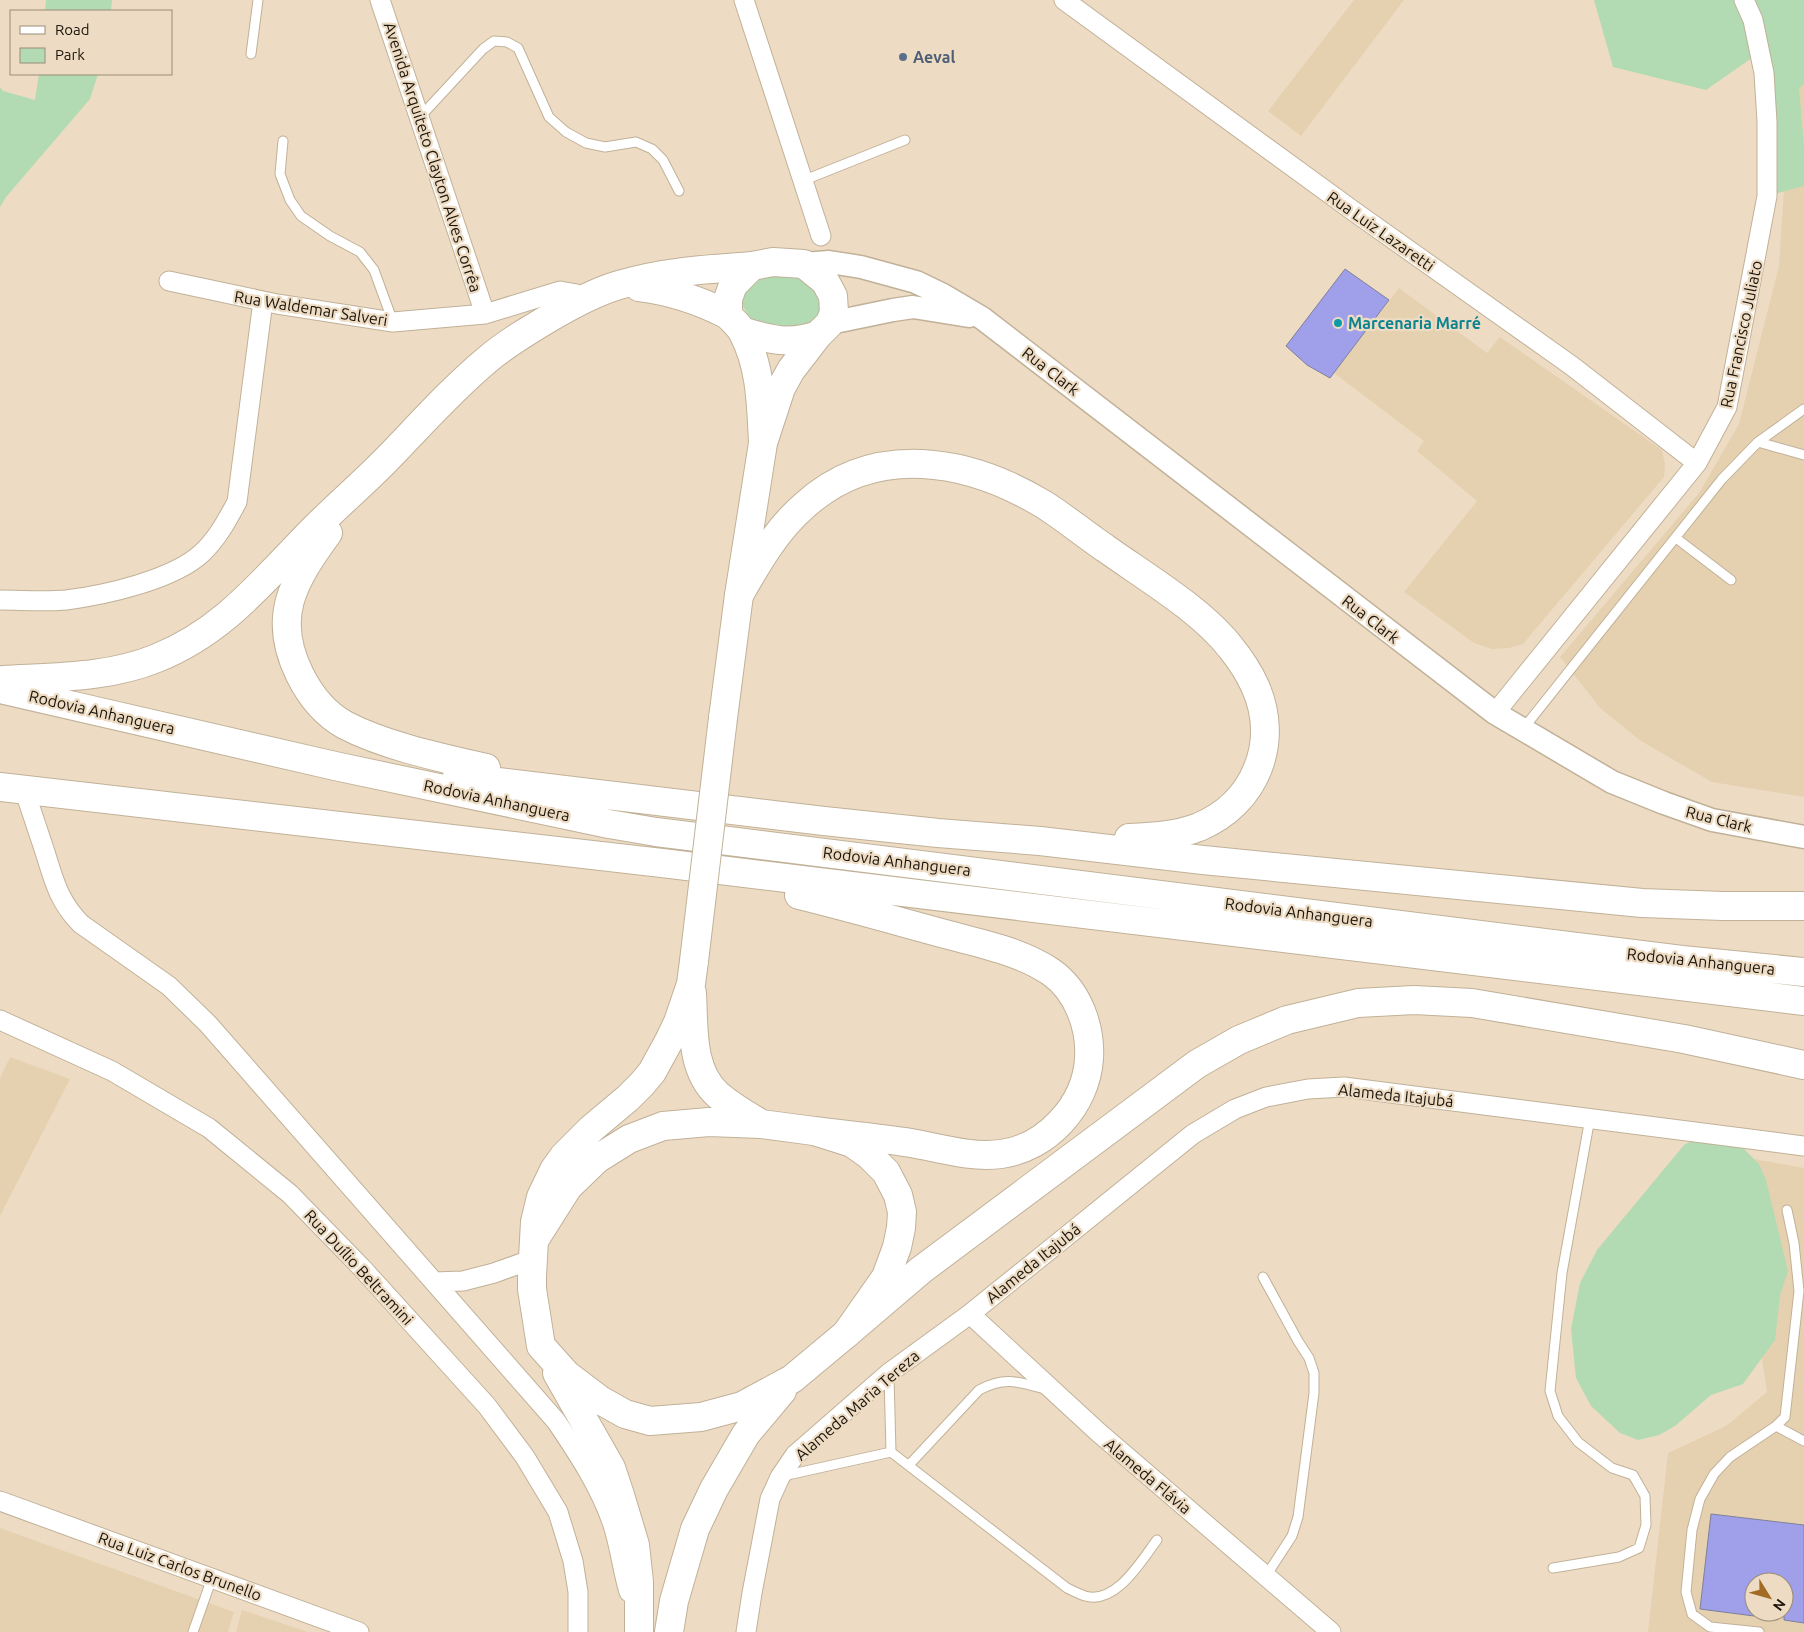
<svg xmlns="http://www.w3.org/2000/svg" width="1804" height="1632" viewBox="0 0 1804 1632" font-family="Ubuntu,sans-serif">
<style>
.built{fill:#e5d1b0;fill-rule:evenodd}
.green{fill:#b2dab3}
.building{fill:#9f9fea;stroke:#7e8099}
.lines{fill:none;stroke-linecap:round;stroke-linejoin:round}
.service-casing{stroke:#c1b198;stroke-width:11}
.minor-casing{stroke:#c1b198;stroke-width:21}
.tertiary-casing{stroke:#c1b198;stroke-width:25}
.primary-casing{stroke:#c1b198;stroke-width:30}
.motorway-casing{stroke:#c1b198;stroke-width:30}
.service{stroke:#fff;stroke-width:9}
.minor{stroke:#fff;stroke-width:19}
.tertiary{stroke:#fff;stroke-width:22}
.primary{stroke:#fff;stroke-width:28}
.motorway{stroke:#fff;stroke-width:28}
.primary-bridge-casing{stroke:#c1b198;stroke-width:30;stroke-linecap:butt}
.primary-bridge{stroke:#fff;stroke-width:28}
.service-dot{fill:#5c6f8a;stroke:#eddcc3;stroke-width:2}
.culture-dot{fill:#0f9aa8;stroke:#eddcc3;stroke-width:2}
.labels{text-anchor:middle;stroke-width:4.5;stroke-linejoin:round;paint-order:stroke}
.service-label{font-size:16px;font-weight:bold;fill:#4e5e75;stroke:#eddcc3;text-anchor:start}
.street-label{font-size:16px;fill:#1a140b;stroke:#eddcc3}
.culture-label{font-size:16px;font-weight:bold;fill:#0d838f;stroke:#eddcc3;text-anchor:start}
</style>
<rect width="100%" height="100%" fill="#eddcc3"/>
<!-- built -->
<path class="built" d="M1354 0H1404L1301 136 1268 111Z
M1804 38V797L1712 782 1641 741 1601 709 1560 657 1699 493 1739 424 1779 266 1787 144Z
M1399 288 1487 353 1500 337 1662 450 1665 465 1664 477 1523 644 1509 648 1492 649 1474 643 1404 592 1477 501 1417 451 1424 441 1334 373Z
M10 1057 70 1079 0 1216V1078Z
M1732 1155 1804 1168V1632H1648L1668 1453 1726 1426 1767 1392ZM1754 1582H1784V1612H1754Z
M0 1528 234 1612 228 1632H0Z
M242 1610 308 1632H236Z"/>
<!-- green -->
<path class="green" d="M46 0H112L111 11H45Z
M1594 0H1804V84L1799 88 1804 147V186L1767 196 1759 53 1706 90 1613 67Z
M39 74H98L90 99 6 197 0 207V87L3 91 35 100Z
M786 269 815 283 822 306C820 311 818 316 814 320 799 340 771 327 752 321L742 305 741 297 756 278Z
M1699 1137H1713L1743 1148 1759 1164 1766 1180 1788 1271 1780 1295 1775 1340 1743 1384 1711 1395 1675 1426 1659 1435 1638 1440 1620 1433 1591 1406 1576 1378 1571 1329 1580 1283 1597 1250 1684 1145Z"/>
<!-- building -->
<path class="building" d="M1345 269 1389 300 1330 378 1307 365 1286 346Z
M1711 1514 1804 1525V1623L1784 1620V1582H1754V1616L1700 1609Z"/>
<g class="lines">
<!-- service casing -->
<g class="service-casing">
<path id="service" d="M251 54 258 0
M420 117 483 49 494 41 507 42 518 48 549 117 566 132 586 143 605 147 636 142 652 149 663 160 679 191
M283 141 280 174 290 200 301 216 330 236 360 252 374 270 393 322
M802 181 905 140
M1758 442 1804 455
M1676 538 1731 580
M1523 729 1722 479 1758 442 1804 409
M1263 1277 1298 1341 1309 1358 1314 1373V1393L1298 1517 1292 1536 1266 1576
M889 1375 891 1452
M1776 1426 1804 1441
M909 1465 979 1390C1005 1376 1019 1382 1045 1389
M783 1476 891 1452 1067 1588C1073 1591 1079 1594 1085 1596 1116 1605 1141 1561 1157 1540
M1553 1568 1619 1557 1639 1548 1646 1525 1645 1496 1633 1475 1612 1468 1578 1442 1558 1416 1550 1391 1562 1273 1590 1118
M193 1632 212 1578
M1759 1632 1710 1627 1692 1614 1686 1592 1692 1530 1700 1499 1714 1474 1730 1457 1776 1426 1785 1417 1799 1291 1794 1243 1787 1210"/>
</g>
<!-- minor casing -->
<g class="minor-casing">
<path id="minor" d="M380 0 485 314
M744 0 821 236
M1064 0 1352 210 1572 366 1697 463
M169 281 277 304 393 322 485 314 560 291 577 294 583 299
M0 600C21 600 44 602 66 600 105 595 173 580 202 553 218 538 227 520 237 502L263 301
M1495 713 1697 463 1727 407 1767 196V122L1764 73 1753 20 1744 0
M24 789C31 810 38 831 45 852 54 881 59 902 81 924L169 986 208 1024 556 1421C577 1452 599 1485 612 1522 620 1545 622 1569 629 1592
M0 1020 112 1071 209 1128 290 1194 362 1268 487 1406 525 1457 558 1512 573 1561 578 1592V1632
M434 1282 463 1281 494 1273 533 1259
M970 1314 1098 1432 1331 1632
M0 1501 359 1632
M746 1632 752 1593 770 1499 780 1477 795 1455 889 1373 970 1314 1193 1134 1235 1109 1266 1097 1308 1089 1344 1087 1804 1146"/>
</g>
<!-- tertiary casing -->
<g class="tertiary-casing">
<path id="tertiary" d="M804 264 829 262 861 267 916 282 943 295 982 318 1495 713 1612 782 1664 803 1712 820 1804 837
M830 323 893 310 913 307 969 316"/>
</g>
<!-- primary casing -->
<g class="primary-casing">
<path id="primary" d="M742 331C770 340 790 345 818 335
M723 718 739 595 763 443 781 388 791 370 818 335 830 323 834 312 833 296 825 281 804 264 773 262 752 266 733 285 728 299V315C733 321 740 326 743 333 761 367 761 405 763 443
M692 993C694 1027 690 1070 718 1095 731 1106 746 1115 760 1123
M535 1239 568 1187 597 1159 629 1139 663 1126 709 1122 761 1124 814 1131 852 1143 869 1155 886 1172 898 1195 902 1212 901 1228 897 1247 886 1277 846 1334 792 1379 742 1406 701 1417 650 1421 625 1414 600 1400 567 1375 541 1346 532 1289V1276L535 1222 541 1197 554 1170 564 1156 591 1129 628 1098 642 1084 652 1072 669 1041 678 1022 691 984 694 961
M557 1373 611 1468 620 1495 635 1545 639 1582V1632
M669 1632 674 1601 695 1529 714 1489 746 1434 782 1391"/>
</g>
<!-- motorway casing -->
<g class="motorway-casing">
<path id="motorway" d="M639 287C672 291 699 300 728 315
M328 533C293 581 271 617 300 675 310 695 325 714 345 725 385 746 442 758 486 768
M739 595C758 562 776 530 805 505 875 442 968 459 1043 504 1064 517 1084 534 1105 548 1144 576 1202 610 1231 648 1240 659 1249 673 1255 686 1280 742 1256 803 1199 827 1176 836 1153 837 1129 838
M3 680C55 677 109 678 157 658 222 632 261 583 308 535 334 508 363 484 389 457 421 424 452 389 488 359 507 343 529 330 551 317 573 304 595 292 619 285 662 272 708 269 752 266
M0 689 335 766 609 824 656 832 1682 960 1804 972
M457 777 824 821 938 833 1040 841 1203 860 1642 903 1723 906H1804
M0 787 662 863 1804 1001
M799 895C848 907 897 921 945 934 981 944 1020 951 1051 972 1078 991 1091 1027 1089 1059 1086 1105 1047 1148 1001 1154 971 1158 940 1148 911 1143 879 1138 846 1135 814 1131
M846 1334 921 1270 1197 1064 1239 1040 1287 1020 1358 1003 1414 1000 1472 1003 1684 1039 1804 1065"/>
</g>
<!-- service -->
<use href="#service" class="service"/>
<!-- minor -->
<use href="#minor" class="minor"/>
<!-- tertiary -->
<use href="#tertiary" class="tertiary"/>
<!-- primary -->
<use href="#primary" class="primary"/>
<!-- motorway -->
<use href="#motorway" class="motorway"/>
<!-- primary-bridge casing -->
<g class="primary-bridge-casing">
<path id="primary-bridge" d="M694 961 723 718"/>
</g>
<!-- primary-bridge -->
<use href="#primary-bridge" class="primary-bridge"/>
</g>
<!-- markers -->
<circle class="service-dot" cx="903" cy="57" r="5"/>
<circle class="culture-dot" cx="1338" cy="323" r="5"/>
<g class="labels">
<!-- service labels -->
<g class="service-label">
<text x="913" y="63">Aeval</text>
</g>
<!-- street labels -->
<g class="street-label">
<text transform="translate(433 157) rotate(72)" y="6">Avenida Arquiteto Clayton Alves Corrêa</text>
<text transform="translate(1381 231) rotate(35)" y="6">Rua Luiz Lazaretti</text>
<text transform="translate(311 308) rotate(9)" y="6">Rua Waldemar Salveri</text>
<text transform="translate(1741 334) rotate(-78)" y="6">Rua Francisco Juliato</text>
<text transform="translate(1051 371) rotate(38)" y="6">Rua Clark</text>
<text transform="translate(1371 619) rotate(38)" y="6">Rua Clark</text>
<text transform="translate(102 712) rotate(13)" y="6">Rodovia Anhanguera</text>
<text transform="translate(497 800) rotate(12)" y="6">Rodovia Anhanguera</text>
<text transform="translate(1719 819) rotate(14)" y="6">Rua Clark</text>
<text transform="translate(897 861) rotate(7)" y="6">Rodovia Anhanguera</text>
<text transform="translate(1299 912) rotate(7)" y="6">Rodovia Anhanguera</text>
<text transform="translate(1701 961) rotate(6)" y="6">Rodovia Anhanguera</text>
<text transform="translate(1396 1095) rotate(6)" y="6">Alameda Itajubá</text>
<text transform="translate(1033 1263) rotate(-39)" y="6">Alameda Itajubá</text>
<text transform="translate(359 1267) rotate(47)" y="6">Rua Duílio Beltramini</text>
<text transform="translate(857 1405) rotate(-41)" y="6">Alameda Maria Tereza</text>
<text transform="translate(1148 1476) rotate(40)" y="6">Alameda Flávia</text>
<text transform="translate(180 1566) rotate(20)" y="6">Rua Luiz Carlos Brunello</text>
</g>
<!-- culture labels -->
<g class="culture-label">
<text x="1348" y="329">Marcenaria Marré</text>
</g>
</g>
<!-- legend -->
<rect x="10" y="10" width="162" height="65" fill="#eddcc3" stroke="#998c79"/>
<rect x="20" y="26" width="25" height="8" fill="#ffffff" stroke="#998c79"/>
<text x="55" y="35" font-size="15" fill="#1a140b">Road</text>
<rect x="20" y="48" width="25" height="15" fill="#b2dab3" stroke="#998c79"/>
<text x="55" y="60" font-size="15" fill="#1a140b">Park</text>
<!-- north arrow -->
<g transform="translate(1769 1597) rotate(127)"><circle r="24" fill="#eddcc3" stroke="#998c79"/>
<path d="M0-4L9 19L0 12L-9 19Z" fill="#a26c26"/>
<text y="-8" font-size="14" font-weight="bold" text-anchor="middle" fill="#1a140b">N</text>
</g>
</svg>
